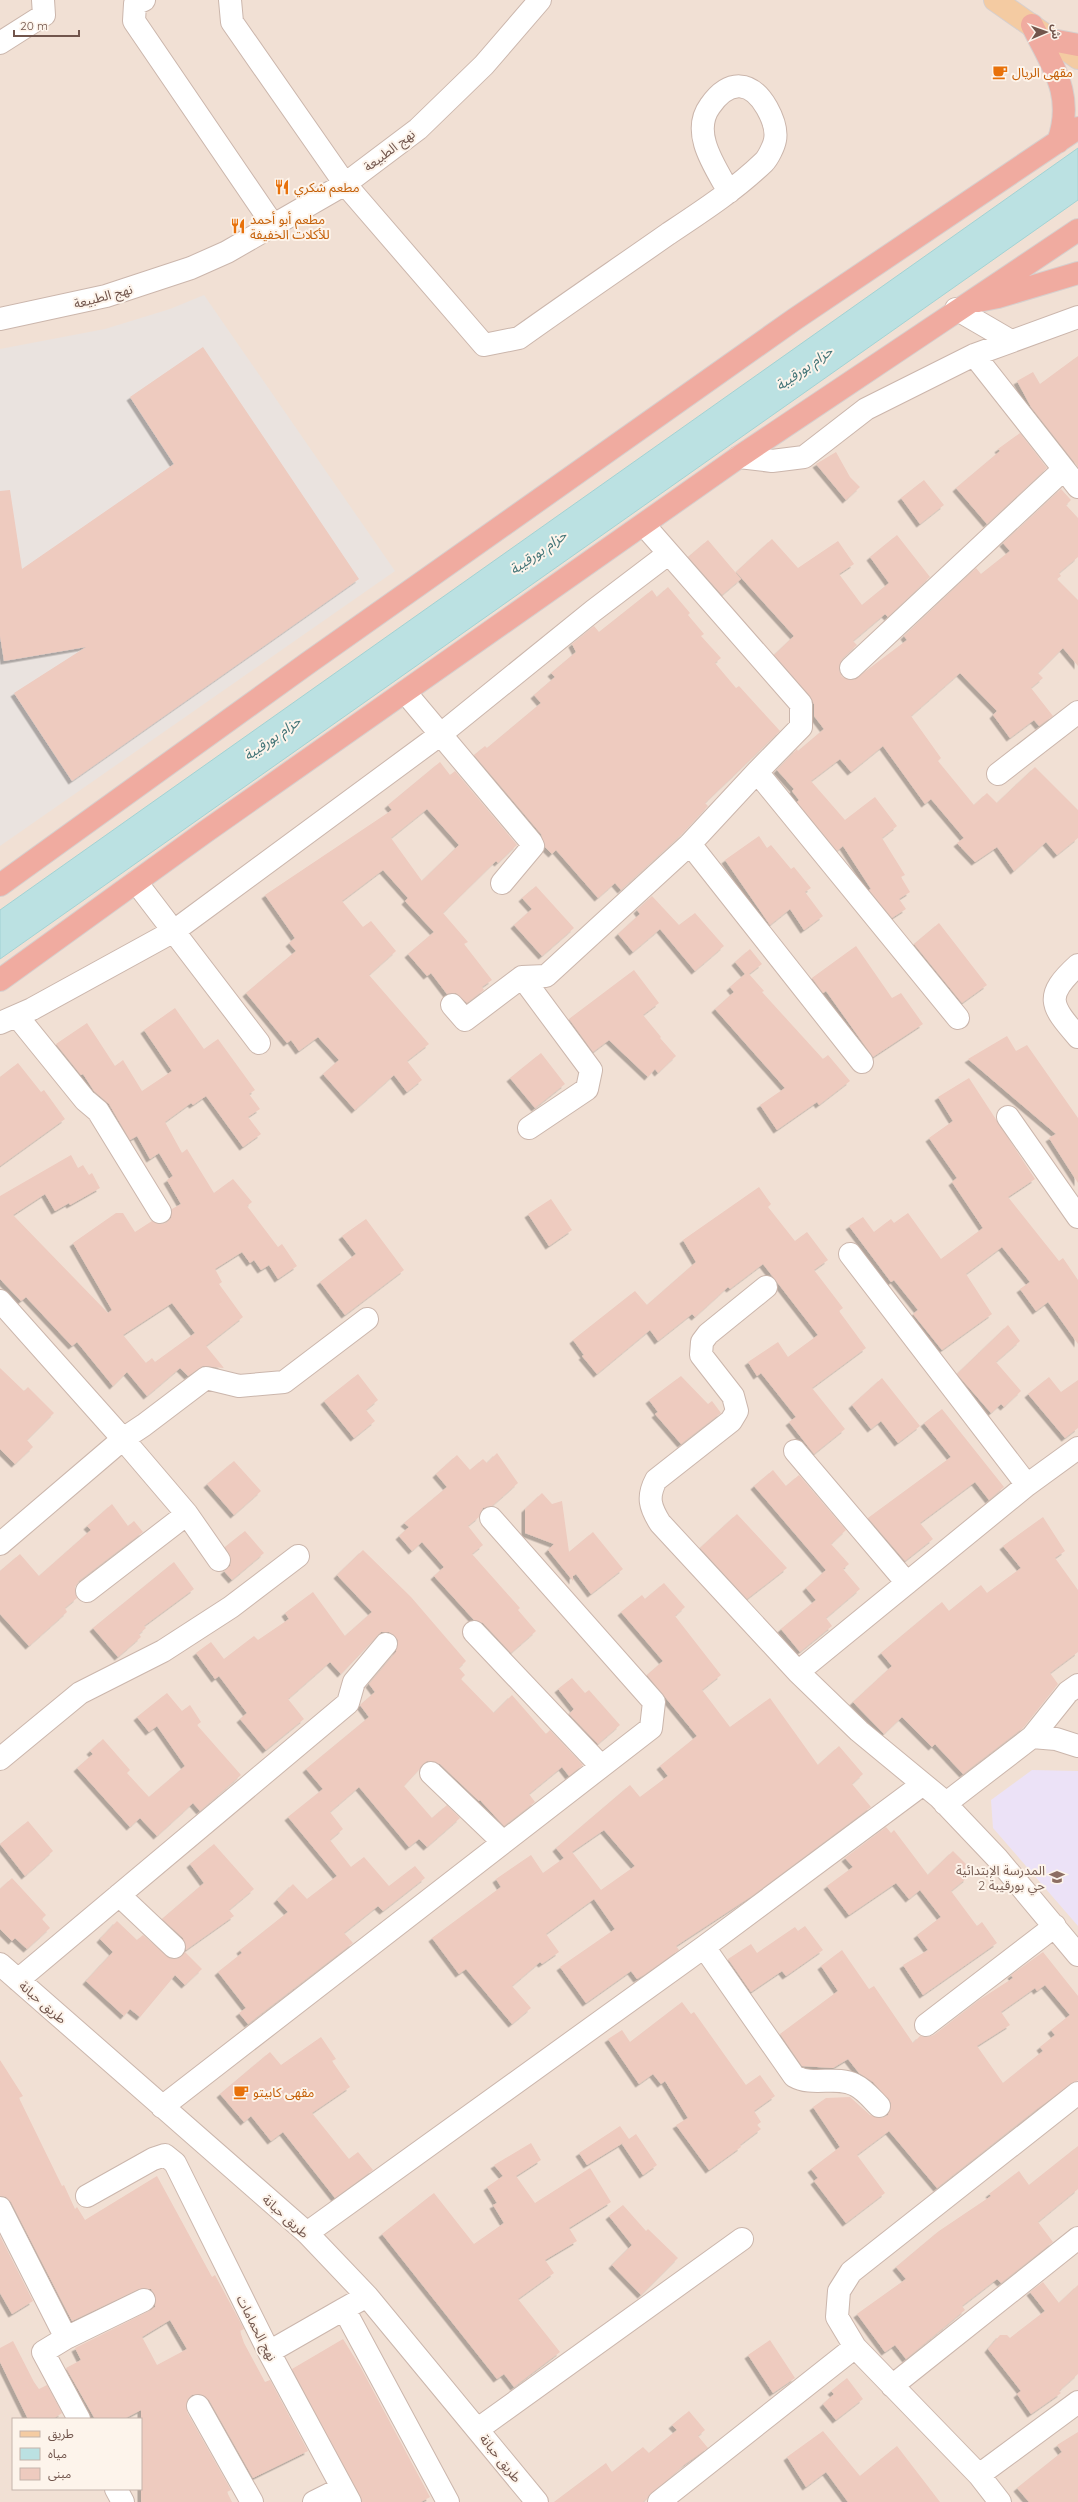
<svg xmlns="http://www.w3.org/2000/svg" width="1078" height="2502" viewBox="0 0 1078 2502" font-family="Quicksand,'Noto Sans Arabic',sans-serif">
<style>
.residential{fill:#f1e0d4;fill-rule:evenodd}
.industrial{fill:#eae3df}
.education{fill:#ece2f7}
.water{fill:#bbe1e2;stroke:#a2d2d3}
.building{fill:#eecbbf;fill-rule:evenodd;filter:url(#shadow)}
.lines{fill:none;stroke-linecap:round;stroke-linejoin:round}
.minor-casing{stroke:#cbb6ac;stroke-width:24}
.major-casing{stroke:#d7cfcd;stroke-width:24}
.highway-casing{stroke:#d7cfcd;stroke-width:24}
.minor{stroke:#fff;stroke-width:22}
.major{stroke:#f4cba2;stroke-width:22}
.highway{stroke:#f0aba0;stroke-width:22}
.labels{text-anchor:middle;stroke-width:4;stroke-linejoin:round;paint-order:stroke}
.food-label{font-size:13px;fill:#c56008;stroke:#fdf4eb;text-anchor:start}
.street-label{font-size:13px;fill:#71554c;stroke:#fdf4eb}
.education-label{font-size:13px;fill:#785e54;stroke:#fdf4eb;text-anchor:end}
.water-label{font-size:14px;font-style:italic;fill:#417376;stroke:#fdf4eb}
</style>
<defs>
<filter id="shadow"><feDropShadow dx="-3.5" dy="3.5" stdDeviation="0" flood-color="#0004"/></filter>
</defs>
<rect width="100%" height="100%" fill="#faefe5"/>
<!-- residential -->
<path class="residential" d="M0 0H1078V2502H0ZM13 2419H141V2489H13Z"/>
<!-- industrial -->
<path class="industrial" d="M204 295 395 571 0 846V349L105 329 170 309Z"/>
<!-- education -->
<path class="education" d="M1032 1770 1078 1771V1926L993 1828 991 1800Z"/>
<!-- water -->
<path class="water" d="M1078 148V200L0 959V910Z"/>
<!-- building -->
<path class="building" d="M203 347 359 579 72 781 14 693 86 647 4 661 0 636V491L10 490 22 569 174 464 130 397Z
M1078 356V467L1031 407 1017 381 1033 372 1040 384Z
M1020 433 1047 468 987 524 956 488 1000 451 998 449Z
M836 452 850 477 860 487 846 500 816 464Z
M924 480 944 505 920 524 901 498Z
M1061 489 1071 500 1066 505 1078 518V557L1059 573 1061 576 1057 579 1078 600V666L1063 648 1038 673 1043 678 1031 688 1053 716 1039 726 1034 720 1010 738 993 715 997 711 960 673 911 716 941 758 938 761 974 805 987 793 997 803 1035 767 1078 810V838L1057 855 1046 842 1014 871 997 847 975 862 957 843 964 838 931 799 925 804 883 746 851 772 840 759 811 781 845 820 875 797 897 826 882 838 905 875 901 877 910 892 899 899 906 909 892 918 869 890 871 889 843 846 837 851 797 802 799 800 792 791 794 789 777 770 797 749 798 751 824 729 814 716V704L810 696 774 655 794 636 736 572 772 539 798 568 838 541 854 564 839 574 862 605 889 583 870 557 897 535 930 577 888 617 885 614 853 641 857 645 842 659 839 670 842 677 854 680 907 640 904 636 976 568 981 574 1010 551 1003 543Z
M708 540 741 579 722 595 688 557Z
M668 587 690 613 688 615 704 634 701 636 721 658 715 663 736 688 739 686 780 731 705 803 708 806 681 835 621 890 615 883 598 898 556 850 552 854 545 847 541 834 474 755 485 746 487 748 541 703 534 695 555 677 551 673 576 652 572 644 594 626 599 632 652 590 657 597Z
M440 762 450 775 455 771 517 845 498 863 496 861 443 913 468 942 464 944 492 980 482 987 484 990 467 1003 456 993 447 994 431 973 427 976 408 954 434 932 405 901 408 898 383 870 342 901 363 927 371 921 396 951 369 975 429 1044 407 1061 422 1080 407 1092 394 1075 355 1110 323 1074 339 1060 318 1037 299 1051 291 1040 287 1043 246 993 296 951 289 943 295 938 265 895 392 810 388 805ZM427 809 459 845 422 881 391 838Z
M759 836 767 848 771 845 791 869 794 867 811 888 805 892 823 916 804 930 790 909 770 925 725 860Z
M536 886 574 928 542 956 514 925 532 909 522 898Z
M652 896 679 925 695 913 724 946 695 971 660 929 633 952 618 934 640 914 637 910Z
M939 923 987 985 962 1003 914 944Z
M856 946 892 998 901 993 923 1024 873 1057 826 991 823 993 812 978Z
M750 949 762 964 749 974 764 991 762 992 823 1059 828 1055 850 1081 819 1105 817 1102 777 1130 760 1105 785 1088 715 1009 734 992 730 987 745 974 735 962Z
M634 970 659 1003 643 1015 661 1037 660 1038 676 1056 658 1073 655 1069 648 1077 609 1040 593 1052 569 1019Z
M175 1008 204 1049 218 1039 255 1090 249 1094 260 1109 248 1117 261 1134 243 1147 206 1096 193 1105 191 1103 165 1122 182 1153 187 1149 214 1193 233 1179 252 1202 247 1206 278 1247 282 1244 297 1266 278 1279 269 1265 261 1270 254 1260 250 1263 242 1252 215 1269 222 1282 219 1284 243 1317 206 1346 224 1368 203 1366 188 1376 180 1368 147 1396 127 1372 113 1386 77 1342 72 1346 26 1297 21 1301 0 1279V1196L71 1155 78 1168 83 1165 89 1175 92 1173 100 1188 70 1205 69 1203 55 1211 45 1194 13 1215 108 1313 112 1310 73 1243 116 1213H123L135 1232 152 1221 160 1224 166 1223 171 1218 172 1209 181 1204 167 1180 173 1176 159 1153 150 1159 137 1136 130 1140 109 1104 94 1091 83 1074 81 1075 56 1044 87 1023 115 1066 123 1060 142 1091 172 1071 144 1030ZM172 1303 195 1333 155 1362 152 1358 146 1363 123 1335Z
M1007 1036 1016 1051 1027 1045 1078 1118V1183L1049 1138 1056 1134 968 1059Z
M541 1053 565 1084 535 1108 510 1078Z
M18 1063 41 1092 44 1090 65 1119 0 1166V1077Z
M969 1078 1035 1179 1008 1197 1059 1261 1063 1258 1078 1280V1344L1048 1302 1036 1311 1020 1289 1030 1282 1002 1247 966 1274 992 1314 942 1350 913 1314 918 1310 894 1280 891 1282 849 1226 863 1217 874 1232 891 1219 894 1223 908 1213 941 1259 983 1228 952 1182 957 1178 929 1138 953 1121 938 1097Z
M759 1187 771 1204 768 1207 795 1241 807 1232 828 1260 814 1270 843 1308 839 1311 866 1348 812 1388 845 1429 814 1454 789 1422 796 1417 761 1373 757 1376 748 1362 778 1342 788 1357 818 1335 763 1264 730 1289 728 1287 695 1317 692 1314 658 1341 650 1330 597 1374 582 1356 584 1355 573 1340 635 1291 647 1305 696 1262 683 1240Z
M551 1199 572 1230 549 1246 528 1214Z
M366 1219 404 1270 345 1315 320 1282 356 1254 342 1236Z
M1008 1325 1020 1341 996 1362 1021 1391 1004 1407 1001 1404 991 1413 957 1374Z
M0 1368 24 1391 28 1387 54 1413 27 1440 33 1447 15 1464 0 1449Z
M358 1374 378 1400 366 1410 375 1421 354 1438 324 1401Z
M681 1376 708 1404 712 1401 721 1413 681 1444 655 1414 658 1412 649 1400Z
M1049 1377 1061 1392 1078 1380V1428L1065 1438 1028 1394Z
M882 1378 920 1426 898 1443 881 1421 871 1429 852 1405Z
M942 1409 1004 1487 989 1500 975 1482 920 1523 933 1539 905 1561 868 1518 951 1457 924 1423Z
M497 1453 518 1483 492 1506 483 1508 479 1517 468 1526 483 1545 472 1554 520 1608 518 1610 536 1631 511 1653 483 1623 474 1620 434 1576 444 1567 422 1542 412 1551 399 1536 409 1527 404 1523 447 1487 436 1474 457 1455 470 1470 483 1459 487 1463Z
M234 1461 261 1491 234 1515 207 1484Z
M773 1470 786 1486 799 1475 846 1530 831 1544 849 1564 843 1569 860 1589 826 1618 832 1626 800 1652 781 1629 816 1600 806 1588 826 1570 754 1486Z
M542 1493 552 1504 562 1501 569 1552 593 1532 623 1569 591 1594 576 1574 573 1576V1581L548 1550 554 1544 525 1533V1509Z
M112 1504 128 1526 134 1521 143 1532 79 1581 75 1587 77 1598 65 1608 67 1612 29 1646 0 1614V1571L20 1554 39 1576 91 1530 87 1526Z
M737 1514 787 1568 747 1599 700 1548Z
M1043 1517 1065 1551 1055 1558 1078 1590V1652L1050 1673 1058 1684 1023 1728 963 1774 935 1744 932 1747 902 1717 884 1734 853 1702 892 1666 881 1653 942 1602 949 1611 981 1585 987 1593 1021 1568 1003 1546Z
M245 1531 264 1553 232 1580 224 1571 230 1566 231 1559 225 1547Z
M363 1550 411 1597 466 1661 459 1668 465 1675 461 1679 494 1713 512 1695 546 1734 550 1730 583 1765 569 1776 562 1767 529 1794 535 1802 504 1826 480 1800 479 1801 440 1764 427 1761 404 1786 432 1818 447 1805 460 1818 427 1847 419 1839 409 1847 359 1787 330 1812 343 1829 330 1840 351 1867 364 1857 389 1886 415 1866 425 1878 383 1911 378 1906 344 1933 353 1943 248 2024 239 2013 246 2008 218 1972 242 1953 240 1950 288 1912 277 1900 293 1884 307 1899 337 1876 288 1817 323 1789 306 1769 369 1717 360 1705 375 1692 369 1684 396 1652 398 1640 389 1632H381L341 1674 330 1662 288 1699 304 1719 266 1750 240 1719 247 1713 219 1676 215 1679 196 1653 211 1642 224 1659 254 1636 258 1640 289 1619 285 1613 313 1592 345 1636 372 1612 337 1575Z
M174 1562 194 1589 144 1626 146 1628 139 1634 141 1637 118 1657 93 1628Z
M664 1583 685 1607 675 1616 721 1675 702 1690 730 1727 770 1698 818 1765 839 1746 863 1774 852 1784 871 1807 752 1896 676 1946 679 1950 644 1975 637 1979 631 1971 586 2003 560 1967 615 1929 594 1899 546 1934 559 1952 542 1964 540 1962 512 1986 531 2008 512 2024 466 1969 459 1974 432 1938 501 1887 496 1879 531 1855 543 1873 564 1858 556 1848 630 1785 640 1797 668 1776 660 1766 697 1736 647 1675 663 1661 621 1612 642 1595 645 1599ZM604 1830 635 1866 601 1890 572 1852Z
M572 1678 585 1693 589 1690 620 1725 598 1744 569 1714 574 1709 558 1689Z
M167 1693 182 1711 190 1705 201 1722 197 1725 241 1775 200 1811 193 1803 157 1836 140 1818 130 1827 77 1768 93 1754 90 1751 103 1739 130 1770 127 1773 149 1797 185 1766 157 1726 149 1732 137 1717Z
M28 1821 53 1851 25 1876 0 1844Z
M886 1827 891 1833 894 1830 928 1875 953 1851 971 1869 965 1875 967 1878 951 1891 977 1926 982 1922 997 1943 923 1995 903 1965 928 1950 917 1935 941 1917 920 1890 909 1899 896 1883 849 1915 827 1886 853 1867 845 1858Z
M214 1844 254 1889 229 1910 234 1916 186 1950 183 1938 162 1919 204 1883 190 1864Z
M12 1878 46 1915 42 1919 50 1928 27 1949 15 1938 12 1941 0 1929V1889Z
M117 1921 137 1940 143 1935 171 1959H178L185 1952 202 1969 185 1985 175 1975 140 2017 130 2009 124 2016 86 1981 113 1952 100 1939Z
M805 1926 823 1950 786 1976 782 1971 751 1992 728 1959 751 1944 757 1953 795 1927 798 1931Z
M842 1950 869 1989 874 1986 913 2043 920 2036 927 2037 934 2035 979 2000 1013 1978 1011 1975 1043 1952 1078 1996V2080L1037 2109 937 2188 889 2131 857 2155 885 2193 846 2223 814 2181 818 2178 811 2169 840 2147 813 2107 826 2098 850 2097 870 2115 882 2118 888 2115 891 2103 873 2082 859 2073 848 2059 833 2068 802 2066 780 2034 838 1991 821 1966ZM1045 1985 1070 2015 1051 2030 1055 2035 1040 2047 1043 2051 1003 2083 977 2046 1010 2025 1001 2012 1035 1988 1037 1991Z
M682 2002 691 2014 694 2012 746 2085 760 2075 775 2096 754 2111 761 2122 757 2125 761 2129 740 2145 741 2147 709 2170 676 2125 688 2118 665 2081 661 2084 653 2074 639 2084 608 2039 622 2030 630 2042Z
M321 2037 336 2059 332 2061 350 2087 312 2113 349 2159 358 2152 373 2170 335 2198 283 2132 271 2141 251 2116 244 2122 220 2094 270 2052 281 2065Z
M0 2060 23 2096 19 2098 62 2186 64 2185 75 2209 77 2207 85 2220 157 2176 212 2277 215 2275 244 2329 240 2331 244 2343 265 2382 270 2380 308 2451 253 2478 209 2400 199 2394 192 2395 187 2400V2412L231 2490 227 2492 232 2502H141V2410L124 2419H95L66 2368 81 2360 75 2348 149 2311 155 2307V2295L151 2289H139L72 2321 11 2202 6 2197 0 2196ZM170 2320 187 2349 157 2365 142 2337Z
M620 2126 629 2139 636 2134 657 2165 643 2175 622 2144 623 2143 587 2165 579 2153Z
M531 2143 541 2160 516 2176 535 2203 590 2168 611 2202 569 2228 577 2241 545 2260 554 2273 518 2299 560 2352 514 2387 504 2374 497 2379 382 2234 434 2193 474 2244 504 2223 493 2205 497 2203 487 2187 503 2176 494 2165Z
M1078 2146V2189L1038 2222 1053 2242 1001 2283 997 2279 962 2306 965 2310 906 2359 895 2345 885 2352 857 2314 906 2279 896 2267 939 2231 991 2196 989 2194 1019 2171 1029 2185Z
M623 2205 646 2231 648 2229 678 2258 641 2295 612 2265 632 2245 609 2216Z
M0 2236 33 2301 12 2314 0 2293Z
M1043 2282 1059 2303 1078 2285V2374L1059 2391 1061 2393 1031 2414 1017 2394 1021 2391 988 2349 1000 2335H1007L1010 2338 1045 2311 1030 2292Z
M343 2339 361 2368 430 2497 421 2502H362L292 2369Z
M770 2340 795 2378 773 2393 748 2355Z
M13 2341 34 2382 39 2389 47 2385 62 2413 53 2419H28L0 2362V2348Z
M847 2378 863 2399 836 2420 823 2404 834 2394 831 2391Z
M689 2411 705 2430 698 2436 708 2448 684 2465 643 2502H554L606 2463 612 2472 643 2447 649 2453 677 2430 672 2425Z
M823 2431 860 2476 897 2446 940 2502H848L826 2472 806 2487 787 2457Z
M1078 2432V2502H1029L1017 2488 1062 2452 1057 2445Z"/>
<g class="lines">
<!-- minor casing -->
<g class="minor-casing">
<path id="minor" d="M144 0 135 4 134 21 273 225
M230 0 232 22 345 184 484 345 519 338C568 303 618 269 668 234 701 212 735 190 764 162 768 158 774 146 775 140 777 130 772 117 767 108 751 80 729 79 710 106 690 133 716 168 729 192
M0 43 44 15 43 0
M956 309 1011 341
M0 319 106 296 191 268 227 252 345 184 418 129 484 65 540 0
M974 355 1078 487
M739 457 772 461 804 457 866 409 974 355 1078 317
M644 525 801 704V727L757 772
M851 668 1063 470
M405 692 531 842 533 846 502 883
M998 774 1078 712
M690 844 862 1062
M136 882 259 1043
M1078 965C1044 996 1050 1005 1078 1037
M522 977 591 1070 587 1089 529 1128
M452 1005 465 1020 522 977 546 976 690 844 757 772 958 1018
M17 1016 85 1100 98 1111 160 1212
M0 1023 32 1009 174 931 441 734 593 611 668 554
M1008 1117 1078 1217
M850 1254 1027 1485
M766 1287 708 1334 702 1342 701 1355 733 1396 737 1411 731 1421 656 1480C647 1497 650 1507 660 1523L798 1672 859 1731 939 1797 997 1858 1078 1955
M0 1301 123 1439 0 1544
M795 1451 907 1583
M187 1514 219 1560
M87 1591 187 1514 123 1439 144 1425 206 1378 239 1386 284 1382 367 1319
M474 1632 601 1766
M798 1672 1027 1485 1078 1448
M1032 1737 1068 1692 1078 1685
M0 1759 80 1693 163 1651 231 1607 298 1556
M431 1773 503 1842
M945 1804 1032 1737 1056 1739 1078 1746
M119 1895 174 1947
M704 1947 794 2076C813 2087 836 2075 855 2085 864 2089 872 2099 879 2106
M0 1964 307 2233 367 2296 537 2502
M18 1980 348 1703 354 1682 386 1644
M926 2025 1055 1926
M1078 2093 851 2272 839 2291 837 2317 855 2347 979 2475 1078 2402
M162 2107 651 1728 654 1702 491 1518
M87 2196 153 2159 165 2155 175 2163 269 2352 350 2502
M0 2208 66 2338
M307 2233 704 1947 923 1784
M367 2296 344 2309 448 2502
M269 2352 344 2309
M892 2386 1078 2238
M198 2406 252 2502
M79 2419 43 2352 66 2338 144 2300
M478 2429 742 2239
M979 2475 1000 2502
M116 2489 123 2502
M314 2502 342 2488
M659 2502 855 2347"/>
</g>
<!-- major casing -->
<g class="major-casing">
<path id="major" d="M995 0 1078 58"/>
</g>
<!-- highway casing -->
<g class="highway-casing">
<path id="highway" d="M1032 25C1052 66 1075 94 1058 142
M1057 41 1078 45
M978 301 998 297 1078 273
M0 885 308 663 795 319 1078 128
M0 980 205 832 739 457 1078 230"/>
</g>
<!-- minor -->
<use href="#minor" class="minor"/>
<!-- major -->
<use href="#major" class="major"/>
<!-- highway -->
<use href="#highway" class="highway"/>
</g>
<!-- icons -->
<defs>
<g id="cafe-bare" transform="scale(1.2)"><path d="M-5.5-4.5H6V0H3Q3 3.5 0 3.5H-2.5Q-5.5 3.5-5.5 0ZM3-3.2v2h1.7v-2ZM-6 4.5H4V6H-6Z" fill="#e8710a" stroke="#fdf4eb" stroke-width="2.5" paint-order="stroke"/></g>
<g id="restaurant-bare" transform="scale(1.2)"><path d="M-5-6h1v4h1v-4h1v4h1v-4h1v5L-1.5 .5V6h-2V.5L-5-1ZM5-6V6H3V1.5H1.5Q1.5-4 5-6Z" fill="#e8710a" stroke="#fdf4eb" stroke-width="2.5" paint-order="stroke"/></g>
<g id="school-bare" transform="scale(1.2)"><path d="M0-5L7-2L0 1L-7-2ZM-4 1L0 2.5L4 1V4Q0 6-4 4Z" fill="#8d6e63" stroke="#fdf4eb" stroke-width="2.5" paint-order="stroke"/></g>
</defs>
<g fill-rule="evenodd">
<use href="#cafe-bare" x="1000" y="72"/>
<use href="#restaurant-bare" x="282" y="187"/>
<use href="#restaurant-bare" x="238" y="226"/>
<use href="#school-bare" x="1057" y="1877"/>
<use href="#cafe-bare" x="241" y="2092"/>
</g>
<g class="labels">
<!-- food labels -->
<g class="food-label">
<text x="1012" y="77">مقهى الريال</text>
<text x="294" y="192">مطعم شكري</text>
<text x="250" y="224">مطعم أبو أحمد<tspan x="250" dy="15">للأكلات الخفيفة</tspan></text>
<text x="253" y="2097">مقهى كابيتو</text>
</g>
<!-- street labels -->
<g class="street-label">
<text transform="translate(389 150) rotate(-37)" y="5">نهج الطبيعة</text>
<text transform="translate(103 296) rotate(-15)" y="5">نهج الطبيعة</text>
<text transform="translate(43 2002) rotate(41)" y="5">طريق حبانة</text>
<text transform="translate(286 2216) rotate(42)" y="5">طريق حبانة</text>
<text transform="translate(257 2328) rotate(63)" y="5">نهج الحمامات</text>
<text transform="translate(501 2458) rotate(51)" y="5">طريق حبانة</text>
</g>
<!-- education labels -->
<g class="education-label">
<text x="1045" y="1875">المدرسة الإبتدائية<tspan x="1045" dy="15">حي بورقيبة 2</tspan></text>
</g>
<!-- water labels -->
<g class="water-label">
<text transform="translate(804 368) rotate(-35)" y="5">حزام بورقيبة</text>
<text transform="translate(538 552) rotate(-35)" y="5">حزام بورقيبة</text>
<text transform="translate(272 738) rotate(-35)" y="5">حزام بورقيبة</text>
</g>
</g>
<!-- legend -->
<rect x="12" y="2418" width="130" height="72" fill="#fdf4eb" stroke="#c5b4ab"/>
<rect x="20" y="2431" width="20" height="6" fill="#f4cba2" stroke="#c5b4ab"/>
<text x="48" y="2438" font-size="12" fill="#71554c">طريق</text>
<rect x="20" y="2448" width="20" height="12" fill="#bbe1e2" stroke="#c5b4ab"/>
<text x="48" y="2458" font-size="12" fill="#71554c">مياه</text>
<rect x="20" y="2468" width="20" height="12" fill="#eecbbf" stroke="#c5b4ab"/>
<text x="48" y="2478" font-size="12" fill="#71554c">مبنى</text>
<!-- north arrow -->
<g transform="translate(1046 32) rotate(88)" stroke="#fdf4eb" stroke-width="3" paint-order="stroke">
<path d="M0-3L7 15L0 10L-7 15Z" fill="#71554c"/>
<text y="-6" font-size="11" font-weight="bold" text-anchor="middle" fill="#71554c">ش</text>
</g>
<!-- scale -->
<path d="M14 30v6h65v-6" fill="none" stroke="#71554c" stroke-width="2"/>
<text x="20" y="30" font-size="12" fill="#71554c" stroke="#fdf4eb" stroke-width="3" paint-order="stroke">20 m</text>
</svg>
